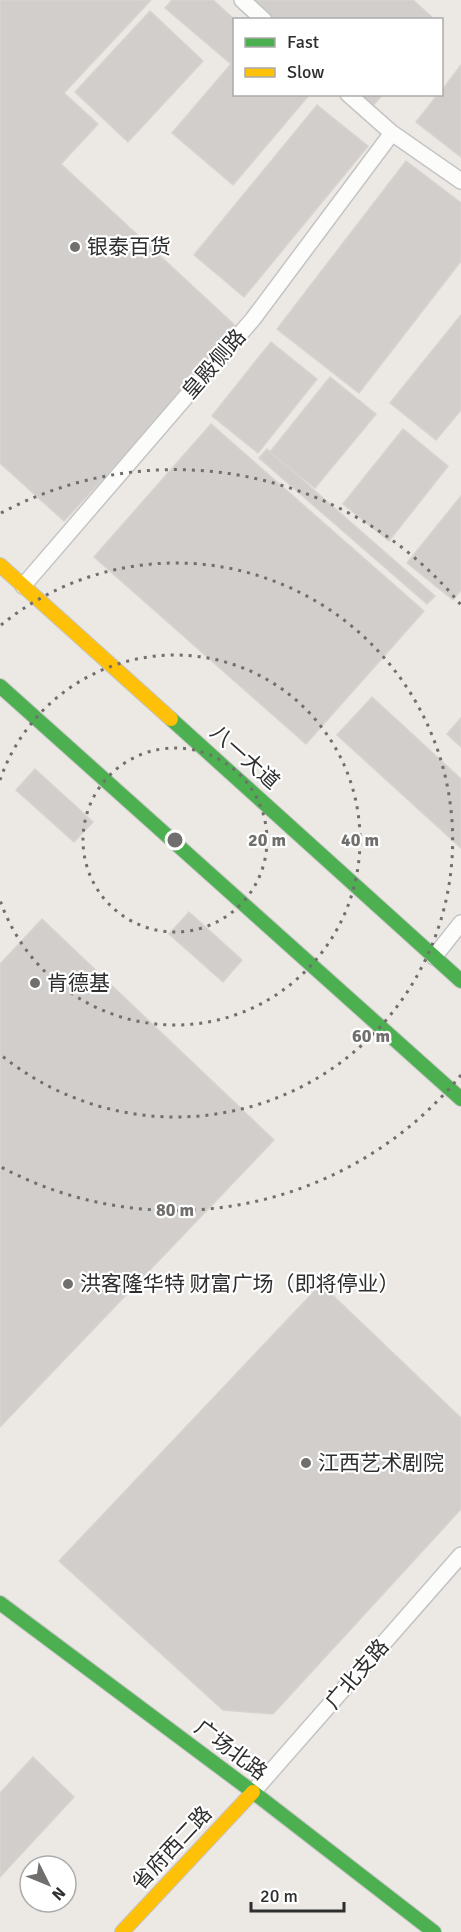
<svg xmlns="http://www.w3.org/2000/svg" width="461" height="1932" viewBox="0 0 461 1932" font-family="Signika,'Noto Sans SC',sans-serif">
<style>
.building{fill:#d1cecb;stroke:#d7d4d0;stroke-width:1.5}
.lines{fill:none;stroke-linecap:round;stroke-linejoin:round}
.lane-casing{stroke:#c5c4c5;stroke-width:18}
.fast-casing{stroke:#c5c4c5;stroke-width:16}
.slow-casing{stroke:#c5c4c5;stroke-width:16}
.lane{stroke:#fcfcfb;stroke-width:15}
.fast{stroke:#4caf50;stroke-width:14}
.slow{stroke:#ffc107;stroke-width:14}
.ring{fill:none;stroke:#706f6e;stroke-width:3;stroke-dasharray:3 6}
.poi-dot{fill:#706f6e;stroke:#fff;stroke-width:2}
.labels{text-anchor:middle;stroke-width:4.5;stroke-linejoin:round;paint-order:stroke}
.poi-label{font-size:21px;fill:#2e2e2e;stroke:#fff;text-anchor:start}
.street-label{font-size:21px;fill:#2e2e2e;stroke:#fff}
.centre{fill:#706f6e;stroke:#fff;stroke-width:3}
.ring-label{font-size:18px;text-anchor:middle;font-weight:bold;fill:#706f6e;stroke:#fff;stroke-width:4.5;stroke-linejoin:round;paint-order:stroke}
</style>
<rect width="100%" height="100%" fill="#ece8e4"/>
<!-- building -->
<path class="building" d="M0 0H151L64 93 98 124 61 164 240 330 64 521 0 463Z
M172 0H213L235 20 234 94H310L233 185 172 133 231 64 165 8Z
M250 0H413L435 20H272Z
M150 11 203 61 128 142 75 92Z
M461 65V157L416 122 438 94H442V90Z
M356 94H383L371 108Z
M317 105 368 146 244 297 194 255Z
M406 161 461 203V261L359 393 277 329Z
M461 315V410L436 440 390 403Z
M271 342 317 379 258 453 212 416Z
M330 377 376 414 315 488 270 452Z
M211 424 424 611 306 744 94 557Z
M403 429 448 466 389 541 343 504Z
M267 449 435 596 427 604 259 458Z
M461 496V590L453 600 407 563Z
M372 697 461 779V848L337 735Z
M461 718V747L447 734Z
M35 769 93 822 74 842 16 790Z
M189 912 242 960 223 982 169 934Z
M42 919 274 1140 0 1427V964Z
M321 1284 461 1418V1509L273 1714 223 1710 59 1561Z
M33 1757 74 1797 0 1877V1793Z"/>
<g class="lines">
<!-- lane casing -->
<g class="lane-casing">
<path id="lane" d="M242 0 264 20
M348 94 392 133 461 181
M23 586 253 319 392 133
M434 957 461 923
M253 1792 461 1555"/>
</g>
<!-- fast casing -->
<g class="fast-casing">
<path id="fast" d="M0 686 461 1099
M171 719 461 981
M0 1603 253 1792 434 1932"/>
</g>
<!-- slow casing -->
<g class="slow-casing">
<path id="slow" d="M0 565 171 719
M122 1932 253 1792"/>
</g>
<!-- lane -->
<use href="#lane" class="lane"/>
<!-- fast -->
<use href="#fast" class="fast"/>
<!-- slow -->
<use href="#slow" class="slow"/>
</g>
<!-- distance rings -->
<g class="ring">
<circle cx="175" cy="840" r="92"/>
<path d="M0 780A185 185 0 1 1 0 900"/>
<path d="M1 625A277 277 0 1 1 1 1055"/>
<path d="M461 1075A370 370 0 0 1 1 1167M1 513A370 370 0 0 1 461 605"/>
</g>
<!-- markers -->
<g class="poi-dot">
<circle cx="75" cy="247" r="6"/>
<circle cx="35" cy="983" r="6"/>
<circle cx="68" cy="1284" r="6"/>
<circle cx="306" cy="1463" r="6"/>
</g>
<g class="labels">
<!-- poi labels -->
<g class="poi-label">
<text x="87" y="254">银泰百货</text>
<text x="47" y="990">肯德基</text>
<text x="80" y="1291">洪客隆华特 财富广场（即将停业）</text>
<text x="318" y="1470">江西艺术剧院</text>
</g>
<!-- street labels -->
<g class="street-label">
<text transform="translate(214 364) rotate(-49)" y="7">皇殿侧路</text>
<text transform="translate(245 757) rotate(42)" y="7">八一大道</text>
<text transform="translate(357 1674) rotate(-49)" y="7">广北支路</text>
<text transform="translate(231 1750) rotate(37)" y="7">广场北路</text>
<text transform="translate(172 1848) rotate(-47)" y="7">省府西二路</text>
</g>
</g>
<circle cx="175" cy="840" r="9" class="centre"/>
<g class="ring-label">
<text x="267" y="846">20 m</text>
<text x="360" y="846">40 m</text>
<text x="371" y="1042">60 m</text>
<text x="175" y="1216">80 m</text>
</g>
<!-- legend -->
<rect x="233" y="18" width="210" height="78" fill="#ffffff" stroke="#ababab" stroke-width="1.5"/>
<rect x="245" y="38" width="30" height="9" fill="#4caf50" stroke="#ababab" stroke-width="1.5"/>
<text x="287" y="48" font-size="18" fill="#2e2e2e">Fast</text>
<rect x="245" y="68" width="30" height="9" fill="#ffc107" stroke="#ababab" stroke-width="1.5"/>
<text x="287" y="78" font-size="18" fill="#2e2e2e">Slow</text>
<!-- north arrow -->
<g transform="translate(48 1884) rotate(133)"><circle r="28" fill="#ffffff" stroke="#ababab" stroke-width="1.5"/>
<path d="M0-4.5L10 22L0 15L-10 22Z" fill="#706f6e"/>
<text y="-9" font-size="16" font-weight="bold" text-anchor="middle" fill="#2e2e2e">N</text>
</g>
<!-- scale -->
<path d="M251 1902v9h93v-9" fill="none" stroke="#2e2e2e" stroke-width="3"/>
<text x="260" y="1902" font-size="18" fill="#2e2e2e" stroke="#ffffff" stroke-width="4.5" paint-order="stroke">20 m</text>
</svg>
